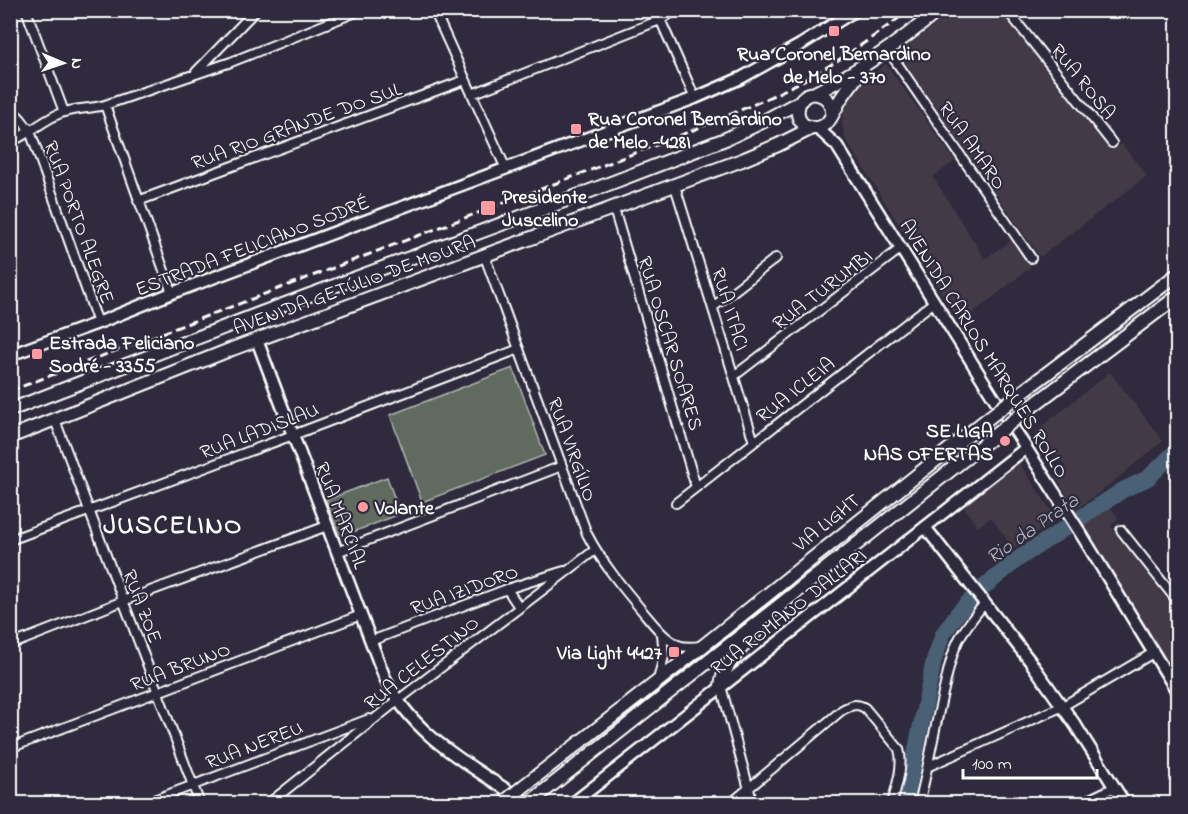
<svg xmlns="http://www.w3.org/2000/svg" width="1188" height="814" viewBox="0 0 1188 814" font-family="'Indie Flower',sans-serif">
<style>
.built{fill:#423b47}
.green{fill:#616b5f;stroke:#b0b5af;stroke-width:1.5}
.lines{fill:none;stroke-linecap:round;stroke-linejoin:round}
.river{stroke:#4a6175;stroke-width:16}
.street-casing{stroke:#fff;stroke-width:12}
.secondary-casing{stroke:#fff;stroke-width:15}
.primary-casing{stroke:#fff;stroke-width:16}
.street{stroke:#2f2a3d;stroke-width:8}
.secondary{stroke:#2f2a3d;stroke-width:10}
.primary{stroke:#2f2a3d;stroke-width:12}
.rail{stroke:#fff;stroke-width:3;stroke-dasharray:9 4.5;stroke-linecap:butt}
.primary-bridge-casing{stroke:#fff;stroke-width:16;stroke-linecap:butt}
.primary-bridge{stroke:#2f2a3d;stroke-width:12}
.poi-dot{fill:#ff9aa2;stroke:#2f2a3d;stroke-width:2}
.labels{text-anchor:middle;stroke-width:4.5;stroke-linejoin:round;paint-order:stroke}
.poi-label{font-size:20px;font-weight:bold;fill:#fff;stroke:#2f2a3d;text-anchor:start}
.street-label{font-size:20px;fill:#fff;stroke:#2f2a3d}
.water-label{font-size:21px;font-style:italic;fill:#aeb8c1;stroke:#2f2a3d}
.district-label{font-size:26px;font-weight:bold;letter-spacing:1.5px;fill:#fff;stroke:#2f2a3d}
</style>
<rect width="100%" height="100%" fill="#2f2a3d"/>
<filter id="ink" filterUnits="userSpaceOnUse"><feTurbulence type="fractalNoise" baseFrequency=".0167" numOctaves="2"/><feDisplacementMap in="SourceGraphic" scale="12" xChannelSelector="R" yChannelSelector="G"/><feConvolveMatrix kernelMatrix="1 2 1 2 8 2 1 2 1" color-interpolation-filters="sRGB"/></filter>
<g filter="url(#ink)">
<!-- built -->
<path class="built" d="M953 11H1000L1111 151 1122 144 1147 176 1040 257 898 53Z
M886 64 955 161 933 177 985 259 1012 240 1031 267 960 323 845 138 842 123 843 114 852 93 867 79Z
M1110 372 1163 441 1114 481 1076 510 1056 477 1067 468 1036 431Z
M1019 463 1057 519 1013 548 991 517 978 527 964 507Z
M1110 506 1118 518 1111 526 1177 613V676L1082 525Z"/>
<!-- green -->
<path class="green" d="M513 368 545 455 422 502 390 415Z
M387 477 400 514 340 537 326 500Z"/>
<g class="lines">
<!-- river -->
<path class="river" d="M905 804 934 660 943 634 957 614 978 592 1018 559 1123 490 1148 478 1178 449"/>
<!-- street casing -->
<g class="street-casing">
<path id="street" d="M26 10 64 112
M434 10 506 169
M656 10 695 98
M1007 10 1112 143
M888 50 1031 258
M196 72 256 10
M472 94 660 20 676 10
M105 105 172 293
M10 108 21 119 30 131 98 323
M10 142C29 134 43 120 61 113 75 108 90 109 105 105L231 62 361 10
M675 186 754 442
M138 201 465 80
M614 209 696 487
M485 257 587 534C602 563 623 588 644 613 654 625 664 638 678 645 686 648 693 647 701 646
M713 307 776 258
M734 376 900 249
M55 420 200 804
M676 503 934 302
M1121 530 1178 602
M10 540 293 435 519 349
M337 552 562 466
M507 589 519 607
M371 641 507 589 564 571
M10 645 123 601 327 526
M658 680 664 656 662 634
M721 686 753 804
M10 748 361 615
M929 766 1063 706 1153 653
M143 804 369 719
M268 804 397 701 595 550
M730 804 842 710C851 705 856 703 865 708L899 749C904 766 896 787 892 804
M919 804C929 764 935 725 945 685 948 671 951 655 958 641 965 627 975 615 985 603
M1079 804 1115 787"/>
</g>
<!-- secondary casing -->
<g class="secondary-casing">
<path id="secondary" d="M816 128 823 133 837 146 991 393 1083 537 1178 693
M257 340 384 676C413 738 474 767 528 804
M10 355 98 323 172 293 695 98 741 78 800 45 856 10
M925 527 1030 661 1076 726 1125 804
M572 804 1026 448"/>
</g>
<!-- primary casing -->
<g class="primary-casing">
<path id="primary" d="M815 93C860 71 900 42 939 10
M832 115C834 90 801 86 798 108 797 114 799 121 804 125 811 129 820 129 826 124 832 118 836 107 840 100 848 88 857 77 865 65
M1017 396 1178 274
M10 410 261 313 572 198 728 138 764 121 801 101
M1027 410 1178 296
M10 437 232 349 742 160 778 145 812 128
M721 686C723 663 745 645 759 628
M525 785 708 642 986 420
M528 804 995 435"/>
</g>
<!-- street -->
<use href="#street" class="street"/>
<!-- secondary -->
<use href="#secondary" class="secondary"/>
<!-- primary -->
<use href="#primary" class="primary"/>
<!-- rail -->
<path class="rail" d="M10 391 672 139C714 121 758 104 798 83 838 63 874 36 910 10"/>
<!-- primary-bridge casing -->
<g class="primary-bridge-casing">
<path id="primary-bridge" d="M986 420 1017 396
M995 435 1027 410
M502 804 525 785"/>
</g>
<!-- primary-bridge -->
<use href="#primary-bridge" class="primary-bridge"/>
</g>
</g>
<!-- markers -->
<g class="poi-dot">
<rect x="828" y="25" width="12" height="12" rx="3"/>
<rect x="570" y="123" width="12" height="12" rx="3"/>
<rect x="480" y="200" width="16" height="16" rx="3"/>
<rect x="31" y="348" width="12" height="12" rx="3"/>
<circle cx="1005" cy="441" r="6"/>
<circle cx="363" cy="507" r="6"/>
<rect x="668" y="646" width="12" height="12" rx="3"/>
</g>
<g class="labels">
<!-- poi labels -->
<g class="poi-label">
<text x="834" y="60" text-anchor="middle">Rua Coronel Bernardino<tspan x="834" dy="23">de Melo - 370</tspan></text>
<text x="588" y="125">Rua Coronel Bernardino<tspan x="588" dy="23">de Melo -428I</tspan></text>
<text x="502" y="203">Presidente<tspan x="502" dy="23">Juscelino</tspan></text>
<text x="49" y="349">Estrada Feliciano<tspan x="49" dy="23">Sodré - 3355</tspan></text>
<text x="993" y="437" text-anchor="end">SE LIGA<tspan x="993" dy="23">NAS OFERTAS</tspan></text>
<text x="375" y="514">Volante</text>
<text x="662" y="659" text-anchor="end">Via Light 4427</text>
</g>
<!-- street labels -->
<g class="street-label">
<text transform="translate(1084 81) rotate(51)" y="7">RUA ROSA</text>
<text transform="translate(296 125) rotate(-20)" y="7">RUA RIO GRANDE DO SUL</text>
<text transform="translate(973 145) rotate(55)" y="7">RUA AMARO</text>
<text transform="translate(80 222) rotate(70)" y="7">RUA PORTO ALEGRE</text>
<text transform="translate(252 245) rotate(-21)" y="7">ESTRADA FELICIANO SODRÉ</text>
<text transform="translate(354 284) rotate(-20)" y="7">AVENIDA GETÚLIO DE MOURA</text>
<text transform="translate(822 289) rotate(-37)" y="7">RUA TURUMBI</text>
<text transform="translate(731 309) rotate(73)" y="7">RUA ITACI</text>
<text transform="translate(671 343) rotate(73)" y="7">RUA OSCAR SOARES</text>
<text transform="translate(985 348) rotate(58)" y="7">AVENIDA CARLOS MARQUES ROLLO</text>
<text transform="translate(795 389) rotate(-38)" y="7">RUA ICLEIA</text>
<text transform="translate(259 430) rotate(-21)" y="7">RUA LADISLAU</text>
<text transform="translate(573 449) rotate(70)" y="7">RUA VIRGÍLIO</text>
<text transform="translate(342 515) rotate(69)" y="7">RUA MARCIAL</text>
<text transform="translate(826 522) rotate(-39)" y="7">VIA LIGHT</text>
<text transform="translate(464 589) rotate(-20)" y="7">RUA IZIDORO</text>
<text transform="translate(143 606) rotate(69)" y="7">RUA ZOE</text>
<text transform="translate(788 611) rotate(-38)" y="7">RUA ROMANO DALLARI</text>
<text transform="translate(421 662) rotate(-38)" y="7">RUA CELESTINO</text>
<text transform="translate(180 666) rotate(-21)" y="7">RUA BRUNO</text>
<text transform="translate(254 744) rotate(-21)" y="7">RUA NEREU</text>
</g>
<!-- water labels -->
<g class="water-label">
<text transform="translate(1032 528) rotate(-35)" y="7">Rio da Prata</text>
</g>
<!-- district labels -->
<g class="district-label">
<text x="173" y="533">JUSCELINO</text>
</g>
</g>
<!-- margin -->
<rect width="1188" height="814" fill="none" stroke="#2f2a3d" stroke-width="36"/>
<rect x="18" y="18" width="1152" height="778" fill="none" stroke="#fff" stroke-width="2" filter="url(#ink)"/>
<!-- north arrow -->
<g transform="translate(63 63) rotate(92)" stroke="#2f2a3d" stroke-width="4.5" paint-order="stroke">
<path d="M0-4.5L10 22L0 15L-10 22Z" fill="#ffffff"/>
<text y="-9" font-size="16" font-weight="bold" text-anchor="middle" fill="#ffffff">N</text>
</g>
<!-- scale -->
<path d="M963 769v9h134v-9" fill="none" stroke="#ffffff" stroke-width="3"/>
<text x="972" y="769" font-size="18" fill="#ffffff" stroke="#2f2a3d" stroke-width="4.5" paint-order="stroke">100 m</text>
</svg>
